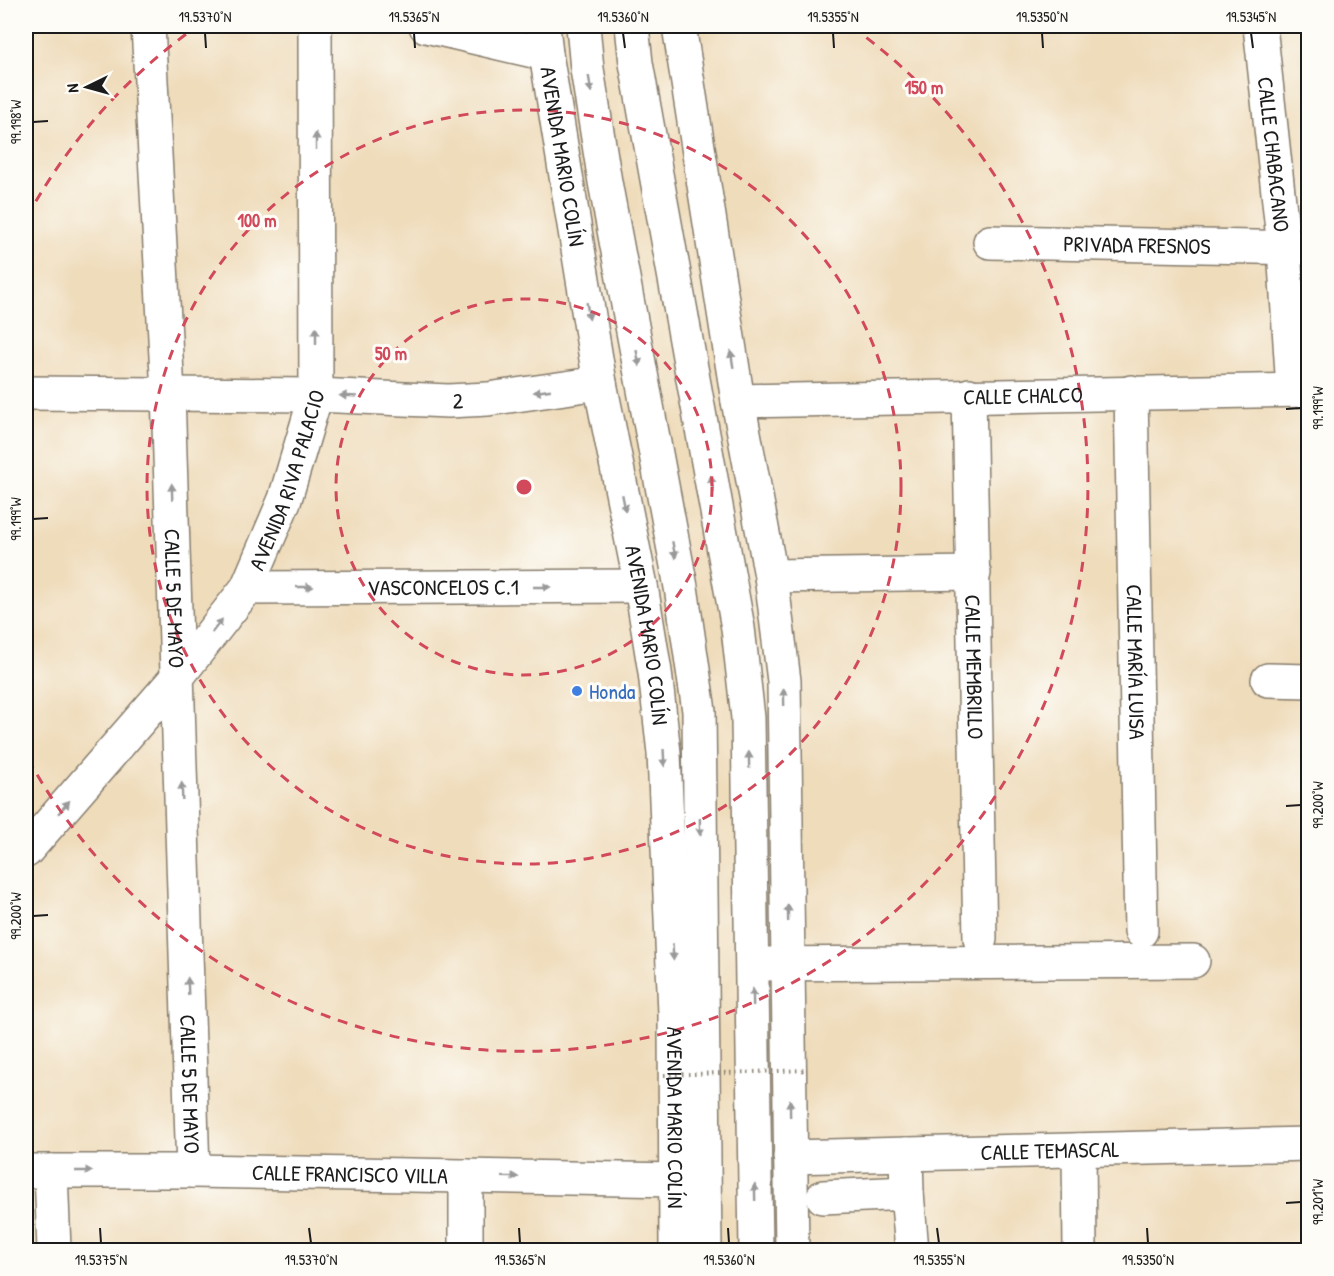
<svg xmlns="http://www.w3.org/2000/svg" width="1334" height="1276" viewBox="0 0 1334 1276" font-family="'Patrick Hand',sans-serif">
<style>
.lines{fill:none;stroke-linecap:round;stroke-linejoin:round}
.minor-casing{stroke:#867c6c;stroke-width:36}
.major-casing{stroke:#867c6c;stroke-width:36}
.minor{stroke:#fff;stroke-width:33}
.major{stroke:#fff;stroke-width:33}
.path-bridge{stroke:#867c6c;stroke-width:4;stroke-dasharray:1.5 4.5;stroke-linecap:butt}
.oneway{fill:#999}
.ticks{fill:none;stroke:#1c1c1c;stroke-width:2}
.ring{fill:none;stroke:#d1495b;stroke-width:3;stroke-dasharray:10 8}
.shop-dot{fill:#3f7fe0;stroke:#fdfcf7;stroke-width:2}
.labels{text-anchor:middle;stroke-width:6;stroke-linejoin:round;paint-order:stroke}
.street-label{font-size:22px;fill:#1c1c1c;stroke:#fdfcf7}
.shop-label{font-size:22px;fill:#366cbe;stroke:#fdfcf7;text-anchor:start}
.centre{fill:#d1495b;stroke:#fdfcf7;stroke-width:3}
.ring-label{font-size:18px;text-anchor:middle;font-weight:bold;fill:#d1495b;stroke:#fdfcf7;stroke-width:6;stroke-linejoin:round;paint-order:stroke}
.neatline{fill:none;stroke:#1c1c1c;stroke-width:2}
.ticks-label{font-size:15px;text-anchor:middle;fill:#1c1c1c}
</style>
<rect width="100%" height="100%" fill="#fdfcf7"/>
<filter id="ink" filterUnits="userSpaceOnUse"><feTurbulence type="fractalNoise" baseFrequency=".0167" numOctaves="2"/><feDisplacementMap in="SourceGraphic" scale="12" xChannelSelector="R" yChannelSelector="G"/><feConvolveMatrix kernelMatrix="1 2 1 2 8 2 1 2 1" color-interpolation-filters="sRGB"/></filter>
<filter id="wash" filterUnits="userSpaceOnUse"><feTurbulence type="fractalNoise" baseFrequency=".008" numOctaves="4" result="noise"/><feDisplacementMap in="SourceGraphic" scale="24" xChannelSelector="R" yChannelSelector="G"/><feGaussianBlur stdDeviation="1.35" result="paint"/><feColorMatrix in="noise" values="0 0 0 0 0 0 0 0 0 0 0 0 0 0 0 0 0 1.4 0 .05"/><feComposite in="paint" operator="in"/></filter>
<g filter="url(#wash)">
<rect width="100%" height="100%" fill="#efdcbb"/>
</g>
<g filter="url(#ink)">
<g class="lines">
<!-- minor casing -->
<g class="minor-casing">
<g id="minor">
<path id="s1" d="M148 26 168 393 193 1171"/>
<path d="M426 26 546 54"/>
<path id="s2" d="M1260 26 1284 248 1293 390"/>
<path id="s3" d="M990 242 1308 248"/>
<path id="s4" d="M1131 392 1141 931"/>
<path id="s5" d="M26 393 316 395 448 401 488 399 600 383"/>
<path id="s6" d="M969 395 980 939"/>
<path id="s7" d="M738 401 1308 390"/>
<path d="M771 576 974 573"/>
<path id="s8" d="M247 588 641 586"/>
<path d="M1268 680 1308 681"/>
<path id="s9" d="M26 851 178 676 247 588 285 499 316 395 315 26"/>
<path d="M753 964 1193 961"/>
<path d="M1079 1150 1080 1250"/>
<path d="M906 1154 907 1193 912 1250"/>
<path id="s10" d="M790 1157 1308 1144"/>
<path id="s11" d="M26 1171H193L676 1180"/>
<path d="M51 1171 54 1250"/>
<path d="M466 1176V1250"/>
<path d="M823 1197 907 1193"/>
</g>
</g>
<!-- major casing -->
<g class="major-casing">
<g id="major">
<path id="s12" d="M543 26 546 54 600 383 641 586 655 672 664 753 675 1013 676 1250"/>
<path d="M583 26 587 69 605 182 681 587 699 711 705 1250"/>
<path d="M632 26 636 63 738 628 748 718 756 1250"/>
<path d="M679 26 738 401 771 576 784 681 792 1250"/>
</g>
</g>
<!-- minor -->
<use href="#minor" class="minor"/>
<!-- major -->
<use href="#major" class="major"/>
<!-- path-bridge -->
<path class="path-bridge" d="M664 1075 808 1070"/>
</g>
<!-- one-way arrows -->
<defs><path id="oneway-solid" d="M-6-.8H1V-3.2L6.5 0L1 3.2V.8H-6Z" transform="scale(1.5)"/></defs>
<g class="oneway">
<use href="#oneway-solid" transform="translate(590 84) rotate(81)"/>
<use href="#oneway-solid" transform="translate(316 141) rotate(-90)"/>
<use href="#oneway-solid" transform="translate(588 311) rotate(81)"/>
<use href="#oneway-solid" transform="translate(316 336) rotate(-90)"/>
<use href="#oneway-solid" transform="translate(638 358) rotate(79)"/>
<use href="#oneway-solid" transform="translate(732 359) rotate(-99)"/>
<use href="#oneway-solid" transform="translate(542 391) rotate(172)"/>
<use href="#oneway-solid" transform="translate(348 396) rotate(-177)"/>
<use href="#oneway-solid" transform="translate(712 484) rotate(-100)"/>
<use href="#oneway-solid" transform="translate(172 492) rotate(-92)"/>
<use href="#oneway-solid" transform="translate(624 503) rotate(79)"/>
<use href="#oneway-solid" transform="translate(674 550) rotate(79)"/>
<use href="#oneway-solid" transform="translate(305 587)"/>
<use href="#oneway-solid" transform="translate(542 587)"/>
<use href="#oneway-solid" transform="translate(217 626) rotate(-52)"/>
<use href="#oneway-solid" transform="translate(784 697) rotate(-91)"/>
<use href="#oneway-solid" transform="translate(664 758) rotate(87)"/>
<use href="#oneway-solid" transform="translate(749 760) rotate(-91)"/>
<use href="#oneway-solid" transform="translate(182 791) rotate(-92)"/>
<use href="#oneway-solid" transform="translate(64 807) rotate(-49)"/>
<use href="#oneway-solid" transform="translate(700 827) rotate(89)"/>
<use href="#oneway-solid" transform="translate(788 913) rotate(-91)"/>
<use href="#oneway-solid" transform="translate(673 952) rotate(87)"/>
<use href="#oneway-solid" transform="translate(188 986) rotate(-92)"/>
<use href="#oneway-solid" transform="translate(753 997) rotate(-91)"/>
<use href="#oneway-solid" transform="translate(790 1108) rotate(-91)"/>
<use href="#oneway-solid" transform="translate(84 1171)"/>
<use href="#oneway-solid" transform="translate(510 1177) rotate(1)"/>
<use href="#oneway-solid" transform="translate(755 1192) rotate(-91)"/>
</g>
</g>
<!-- ticks -->
<path class="ticks" d="M205 33 206 48M414 33 415 48M623 33 625 48M833 33 834 48M1042 33 1043 48M1251 33 1253 48M33 122 48 121M1286 409 1301 408M33 519 48 518M1286 806 1301 805M33 916 48 915M1286 1203 1301 1202M100 1228 101 1243M309 1228 311 1243M519 1228 520 1243M728 1228 729 1243M937 1228 939 1243M1147 1228 1148 1243"/>
<!-- distance rings -->
<g class="ring">
<circle cx="524" cy="487" r="188"/>
<circle cx="524" cy="487" r="377"/>
<path d="M27 217A565 565 0 0 1 196 27M852 27A565 565 0 1 1 27 757"/>
</g>
<!-- markers -->
<circle class="shop-dot" cx="577" cy="691" r="6"/>
<g class="labels">
<!-- street labels -->
<g class="street-label">
<text dy="8" stroke="none"><textPath href="#s2" startOffset="129">CALLE CHABACANO</textPath></text>
<text dy="8" stroke="none"><textPath href="#s12" startOffset="132">AVENIDA MARIO COLÍN</textPath></text>
<text dy="8" stroke="none"><textPath href="#s3" startOffset="147">PRIVADA FRESNOS</textPath></text>
<text dy="8" stroke="none"><textPath href="#s7" startOffset="285">CALLE CHALCO</textPath></text>
<text dy="8" stroke="none"><textPath href="#s5" startOffset="432">2</textPath></text>
<text dy="8" stroke="none"><textPath href="#s9" startOffset="459">AVENIDA RIVA PALACIO</textPath></text>
<text dy="8" stroke="none"><textPath href="#s8" startOffset="196">VASCONCELOS C.1</textPath></text>
<text dy="8" stroke="none"><textPath href="#s1" startOffset="573">CALLE 5 DE MAYO</textPath></text>
<text dy="8" stroke="none"><textPath href="#s12" startOffset="618">AVENIDA MARIO COLÍN</textPath></text>
<text dy="8" stroke="none"><textPath href="#s4" startOffset="270">CALLE MARÍA LUISA</textPath></text>
<text dy="8" stroke="none"><textPath href="#s6" startOffset="272">CALLE MEMBRILLO</textPath></text>
<text dy="8" stroke="none"><textPath href="#s1" startOffset="1059">CALLE 5 DE MAYO</textPath></text>
<text dy="8" stroke="none"><textPath href="#s12" startOffset="1102">AVENIDA MARIO COLÍN</textPath></text>
<text dy="8" stroke="none"><textPath href="#s10" startOffset="260">CALLE TEMASCAL</textPath></text>
<text dy="8" stroke="none"><textPath href="#s11" startOffset="324">CALLE FRANCISCO VILLA</textPath></text>
</g>
<!-- shop labels -->
<g class="shop-label">
<text x="589" y="699">Honda</text>
</g>
</g>
<circle cx="524" cy="487" r="9" class="centre"/>
<g class="ring-label">
<text x="924" y="94">150 m</text>
<text x="257" y="227">100 m</text>
<text x="391" y="360">50 m</text>
</g>
<!-- margin -->
<rect width="1334" height="1276" fill="none" stroke="#fdfcf7" stroke-width="66"/>
<!-- north arrow -->
<g transform="translate(87 87) rotate(265)" stroke="#fdfcf7" stroke-width="4.5" paint-order="stroke">
<path d="M0-4.5L10 22L0 15L-10 22Z" fill="#1c1c1c"/>
<text y="-9" font-size="16" font-weight="bold" text-anchor="middle" fill="#1c1c1c">N</text>
</g>
<rect x="33" y="33" width="1268" height="1210" class="neatline"/>
<g class="ticks-label">
<text x="205" y="22">19.5370°N</text>
<text x="414" y="22">19.5365°N</text>
<text x="623" y="22">19.5360°N</text>
<text x="833" y="22">19.5355°N</text>
<text x="1042" y="22">19.5350°N</text>
<text x="1251" y="22">19.5345°N</text>
<text transform="translate(16 122) rotate(-90)" y="5">99.198°W</text>
<text transform="translate(1318 408) rotate(-90)" y="5">99.199°W</text>
<text transform="translate(16 519) rotate(-90)" y="5">99.199°W</text>
<text transform="translate(1318 805) rotate(-90)" y="5">99.200°W</text>
<text transform="translate(16 916) rotate(-90)" y="5">99.200°W</text>
<text transform="translate(1318 1202) rotate(-90)" y="5">99.201°W</text>
<text x="101" y="1265">19.5375°N</text>
<text x="311" y="1265">19.5370°N</text>
<text x="520" y="1265">19.5365°N</text>
<text x="729" y="1265">19.5360°N</text>
<text x="939" y="1265">19.5355°N</text>
<text x="1148" y="1265">19.5350°N</text>
</g>
</svg>
